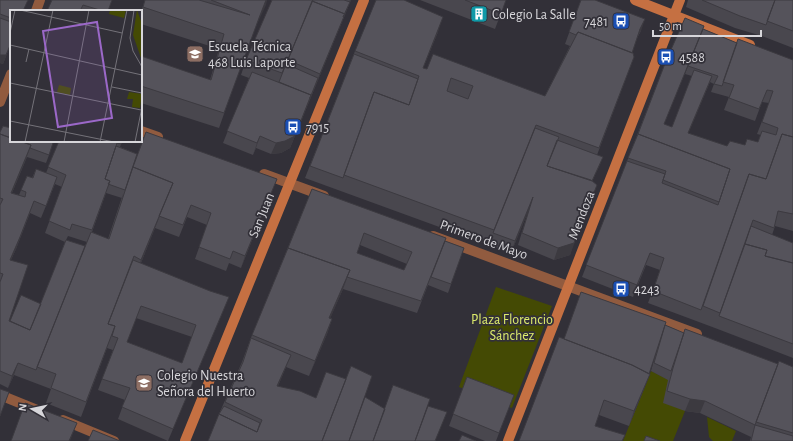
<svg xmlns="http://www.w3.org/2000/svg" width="793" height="441" viewBox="0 0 793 441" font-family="'Alegreya Sans',sans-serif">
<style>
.green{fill:#444a04}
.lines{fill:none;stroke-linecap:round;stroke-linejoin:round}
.street{stroke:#915b3f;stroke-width:10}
.secondary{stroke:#c57042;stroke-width:10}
.wall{fill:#49474e;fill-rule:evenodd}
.shaded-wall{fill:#3c3a40}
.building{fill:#55535b;stroke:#3c3a40;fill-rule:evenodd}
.labels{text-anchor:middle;stroke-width:3.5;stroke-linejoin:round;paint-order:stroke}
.poi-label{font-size:14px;fill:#d7d6da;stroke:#323038;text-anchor:start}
.street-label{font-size:14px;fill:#d7d6da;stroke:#323038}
.park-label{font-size:14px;fill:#ddeb6c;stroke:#323038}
.inset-road{fill:none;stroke:#747279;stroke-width:1}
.view{fill:#9b68c8;fill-opacity:0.15;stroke:#9b68c8;stroke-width:2}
.inset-edge{fill:none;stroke:#d7d6da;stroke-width:2}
</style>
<rect width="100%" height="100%" fill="#323038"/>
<!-- green -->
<path class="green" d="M496 287 552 306 512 408 459 387Z
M651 371 669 380 685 411 673 441H623Z
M707 417 736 431 732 441H713L709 437Z"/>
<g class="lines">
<!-- street -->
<path class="street" d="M36 11 40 0
M0 102 11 74
M141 131 158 137
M264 174 324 196
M433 236 697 334
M0 395 37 410
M63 420 114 441"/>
<!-- secondary -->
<path class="secondary" d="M635 0 750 45
M185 441 364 0
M508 441 680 0"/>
</g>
<!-- wall -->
<path class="wall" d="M0 0 11 11V43L3 64 0 63Z
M112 0 108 11H47Z
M145 0H267L253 32 219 128 141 103V56L210 80 219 49 141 24V12Z
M272 0H351L290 148 281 153 271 154 256 148 253 155 223 143 249 78 241 75 246 60Z
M420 0H506L495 29Z
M581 0 641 31 637 38 632 53 634 57 597 155 603 157 592 181 570 255 554 260 518 245 529 209 511 253 305 178 355 51 438 32 423 68 545 96 570 46 565 44Z
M688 0H793V48L762 36 735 28 686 7Z
M703 29 737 43 793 60V231L775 226 772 235 793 243V358L715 328V327V328L648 303 660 270 646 265 633 297 582 277 666 61ZM689 63 685 74 692 76 672 127 664 124ZM710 82 714 84 711 92 729 97 724 110 755 121 762 102 769 103 757 134 761 135 758 142 745 145 727 146 688 133Z
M0 132 49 155 46 163 27 157 12 193 19 195 27 176 32 178 36 169 46 173 59 141H122L120 147 137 154 272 190 241 268 229 263 226 271 195 259 207 225 187 217 179 237 155 228 141 263 224 309 168 441 118 419 125 400 98 390 113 350 107 348 81 417 46 403 51 389 14 375 8 388 0 384ZM55 184 62 187 45 233 65 242 41 304 10 321 11 260 16 249 30 213 41 218ZM106 193 122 198 123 194 108 239 92 232ZM68 236 87 242 85 246 66 240ZM136 318 192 337 182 363 127 342Z
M312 189 445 241 464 248 448 293 428 285 417 313 343 289 330 318 332 319 327 334 309 376 286 367 278 386 316 398 365 397 385 409 428 406 444 420 208 441 219 414 242 362 252 335ZM360 245 407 264 404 270 357 253Z
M665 325 684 333 778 364 793 367V441H750L751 437 700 413 685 411 663 403 668 380 651 371 658 346 644 389 629 426 599 415 519 441 564 339Z
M467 377 509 407 496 441H485L449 426Z"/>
<!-- shaded-wall -->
<path class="shaded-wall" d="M266 0H267L266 5 253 33 259 18Z
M350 0H351L290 148 281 153 271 154 276 143 310 98Z
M443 17 438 32 417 83 423 68Z
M645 19 641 31 635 41 640 29Z
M704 26 700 37 659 136 664 124Z
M11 43 3 64 0 63V55Z
M712 76 708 87 684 144 688 133Z
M260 136 256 148 253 155 257 143Z
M31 145 27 156 7 205 11 193Z
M603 157 600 165 587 192 590 184Z
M57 177 53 189 41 218 46 206Z
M277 179 272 190 241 268 245 256Z
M173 183 155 228 136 275 141 260Z
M533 197 529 209 511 253 515 241Z
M592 197 570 255 554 260 558 248Z
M34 201 16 249 6 271 10 260Z
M350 270 343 289 324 333 329 318Z
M229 297 224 309 168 441 173 429Z
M332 319 327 334 309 376 315 361Z
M291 355 286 367 273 398 277 386Z
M18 363 14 375 8 388 12 376Z
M650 374 644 389 629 426 634 411Z
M690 399 705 401 700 413 685 411Z
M77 423 70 441H69Z"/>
<!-- building -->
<path class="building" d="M0 0H28L23 11H11V18L0 14Z
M52 0H112L108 11H103L83 5 80 11H47Z
M145 0H199L250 15 211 0H266L259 18 224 113 141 86V56L211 80 224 34 143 7Z
M272 0H313L282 73 246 60Z
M313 0H344L350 2 343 17 345 14 312 1Z
M376 0H404L443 17 423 68 427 69 433 54 545 96 578 32 633 53 634 57 599 148 536 125 494 230 344 175 374 92 409 105 419 76 355 51ZM451 78 473 86 468 99 447 91Z
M465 0H506L501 14Z
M581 0H595L645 19 640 29 632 53 578 32 576 35 569 32Z
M702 0H775L766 25 740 16Z
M775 0H793V31L767 21Z
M312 1 345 14 320 74 288 60Z
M0 18 11 22V43L6 55H0Z
M685 18 704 26 664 124 672 127 694 70 712 76 688 133 727 146 730 141 745 145 747 139 758 142 762 131 776 135 778 128 762 122 773 91 767 90 759 109 729 98 734 85 723 82 738 39 793 60V137L782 134 766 179 749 174 701 310 653 291 664 258 650 253 637 285 586 265 627 161 665 174 662 183 718 205 730 169 638 134 666 61Z
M703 29 737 43 722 86 714 84 718 76 688 66Z
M354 54 418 79 409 105 374 92 343 178 310 166Z
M286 64 318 78 310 98 311 95 279 82Z
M252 72 311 95 295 136 285 141 276 143 260 136 257 143 227 131Z
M3 126 11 128V138L0 134V132Z
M535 128 559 137 547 166 591 180 597 185 574 243 558 248 522 233 533 197 515 241 493 233Z
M146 132 277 179 245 256 233 251 230 259 199 247 211 213 191 205 183 225 159 216 173 183 133 167Z
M0 134 11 138V141H20L31 145 11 193 25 197 26 192 21 190 27 176 33 178 36 169 57 177 46 206 34 201 20 237 10 260 28 265 9 321 30 330 66 240 85 246 36 370 18 363 12 376 0 371V282L3 274 0 273V205L3 199 0 198Z
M638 134 730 169 719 202 663 180 666 171 628 158Z
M782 134 793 137V214L778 211 774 228 753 220 720 313 703 306 749 174 766 179Z
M557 140 603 157 592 181 547 166Z
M20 141H48L53 143 49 155 30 148 31 145Z
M59 141H122L121 144 117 143 105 179 110 181 92 230 72 224 70 230 49 221 66 175 48 167Z
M116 146 137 154 125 190 108 184 110 181 105 179Z
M133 167 173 183 141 260 134 256 108 324 115 326 86 402 51 388 56 374 37 367 91 232 109 239Z
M312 189 446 238 421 301 347 277 350 270 288 248ZM364 233 412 252 404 270 357 253Z
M751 226 793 243V263L765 256 767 250 745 244Z
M445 241 464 248 451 284 431 277Z
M745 244 767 250 765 256 793 263V344L719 316Z
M288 248 350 270 329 318 332 319 315 361 252 335Z
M133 260 210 291 229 297 173 429 122 407 130 388 102 379 118 338 112 336 115 326 108 324ZM141 306 196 325 182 363 127 342Z
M581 292 666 322 649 374 632 365 564 339Z
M21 295 41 304 30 330 10 321Z
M665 325 684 333 671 371 654 363Z
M685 329 778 364 755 425 705 401 690 399 667 391 673 368Z
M559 337 632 365 650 374 634 411 604 400 595 426 625 435 622 441H519Z
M251 338 291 355 277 386 300 391 316 398 326 372 346 379 322 441H208L219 414 257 432 262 420 225 402 243 362Z
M779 361 793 367V433L756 422Z
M351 366 372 376 349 441H322Z
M467 377 514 395 499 433 453 414Z
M393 385 430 399 415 441H373Z
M0 389 9 392 0 416Z
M365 397 385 409 373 441H349Z
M25 403 77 423 69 441H11Z
M224 406 260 423 257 432 219 414Z
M428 406 447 412 435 441H415Z
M755 425 793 436V441H751Z
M93 430 120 441H88Z
M462 435 476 441H459Z
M646 436 660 441H644Z"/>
<!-- icons -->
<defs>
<g id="building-square" transform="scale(0.9)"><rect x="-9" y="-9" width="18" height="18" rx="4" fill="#0f9aa8" stroke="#323038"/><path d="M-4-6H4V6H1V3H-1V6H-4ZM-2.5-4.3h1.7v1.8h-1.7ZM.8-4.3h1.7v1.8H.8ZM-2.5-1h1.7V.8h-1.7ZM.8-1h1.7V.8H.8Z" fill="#fff"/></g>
<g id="bus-square" transform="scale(0.9)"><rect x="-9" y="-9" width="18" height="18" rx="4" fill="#1a4fb4" stroke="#323038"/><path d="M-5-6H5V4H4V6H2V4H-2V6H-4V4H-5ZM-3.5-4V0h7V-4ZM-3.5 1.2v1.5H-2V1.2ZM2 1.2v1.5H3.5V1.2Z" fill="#fff"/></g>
<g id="school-square" transform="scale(0.9)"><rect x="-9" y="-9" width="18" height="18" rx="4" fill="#8d6e63" stroke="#323038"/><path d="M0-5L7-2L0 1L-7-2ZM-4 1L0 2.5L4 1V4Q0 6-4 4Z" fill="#fff"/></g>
</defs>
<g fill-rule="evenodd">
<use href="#building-square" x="479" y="14"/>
<use href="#bus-square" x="621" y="21"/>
<use href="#school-square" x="195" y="54"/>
<use href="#bus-square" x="666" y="57"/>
<use href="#bus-square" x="293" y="127"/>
<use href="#bus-square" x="621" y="289"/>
<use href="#school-square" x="144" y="383"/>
</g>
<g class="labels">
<!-- poi labels -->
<g class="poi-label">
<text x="492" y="19">Colegio La Salle</text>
<text x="608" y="26" text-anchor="end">7481</text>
<text x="208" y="51">Escuela Técnica<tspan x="208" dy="16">468 Luis Laporte</tspan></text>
<text x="679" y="62">4588</text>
<text x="306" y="132">7915</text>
<text x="634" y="294">4243</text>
<text x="157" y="380">Colegio Nuestra<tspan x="157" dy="16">Señora del Huerto</tspan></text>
</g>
<!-- street labels -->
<g class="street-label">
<text transform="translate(261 215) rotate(-68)" y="5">San Juan</text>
<text transform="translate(581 215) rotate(-69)" y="5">Mendoza</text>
<text transform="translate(484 239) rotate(20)" y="5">Primero de Mayo</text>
</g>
<!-- park labels -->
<g class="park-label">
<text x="512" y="324">Plaza Florencio<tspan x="512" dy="16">Sánchez</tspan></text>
</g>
</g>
<!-- overview -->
<g transform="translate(10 10)">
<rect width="132" height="132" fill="#323038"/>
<path d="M100 0H116L114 8 99 4ZM127 0 132 14V51L123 25ZM49 75 61 78 60 85 47 82ZM119 82 132 84 130 98 122 97 123 89H117Z" fill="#444a04"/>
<path class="inset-road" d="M10 0 112 23M124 0 120 28 123 41 132 57M0 23 5 0M0 35 132 65M16 52 19 39M0 73 131 100M102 77 132 83M0 111 104 132M15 132 43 0M54 132 79 0M90 132 117 0M125 132 132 97"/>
<path class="view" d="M87 12 102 108 48 117 33 21Z"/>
<rect width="132" height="132" class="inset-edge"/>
</g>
<!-- north arrow -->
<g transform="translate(32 409) rotate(279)" stroke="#323038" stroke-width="3" paint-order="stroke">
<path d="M0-3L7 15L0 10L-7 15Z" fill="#d7d6da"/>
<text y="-6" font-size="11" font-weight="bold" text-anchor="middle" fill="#d7d6da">N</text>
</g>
<!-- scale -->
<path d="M653 30v6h108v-6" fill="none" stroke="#d7d6da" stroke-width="2"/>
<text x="659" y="30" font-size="12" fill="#d7d6da" stroke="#323038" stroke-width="3" paint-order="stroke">50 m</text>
</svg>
